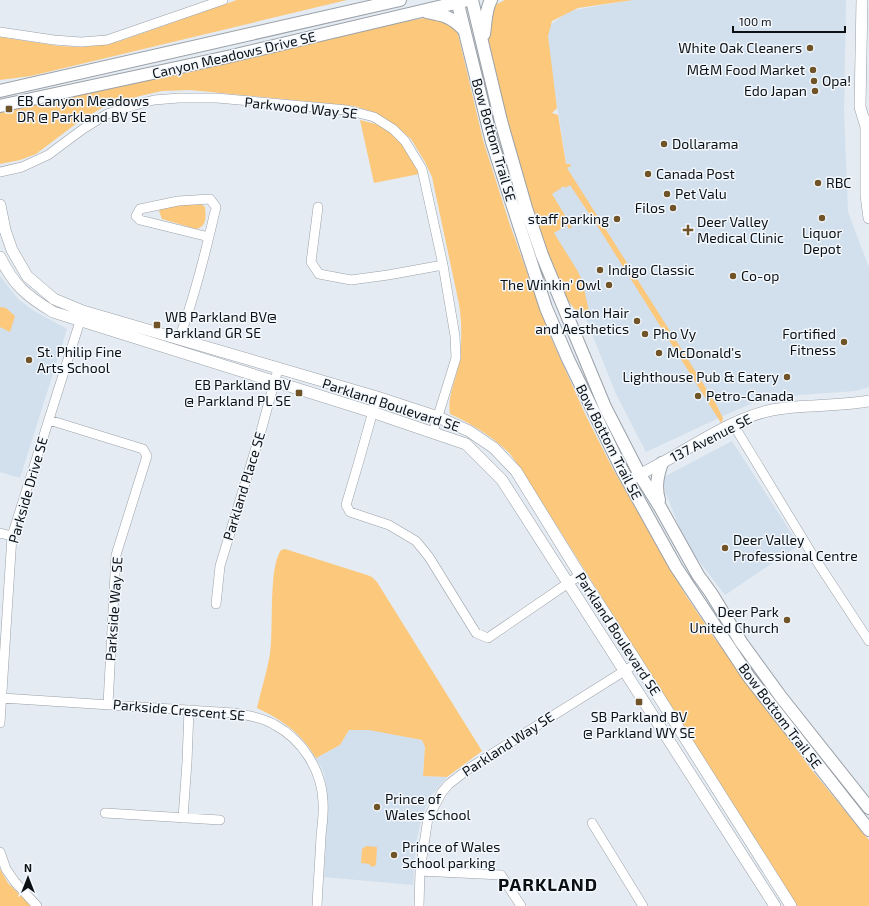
<svg xmlns="http://www.w3.org/2000/svg" width="869" height="906" viewBox="0 0 869 906" font-family="'Exo 2',sans-serif">
<style>
.built{fill:#d2dfec}
.green{fill:#fbc87c}
.lines{fill:none;stroke-linecap:round;stroke-linejoin:round}
.minor-casing{stroke:#9ba1a8;stroke-width:10}
.tertiary-casing{stroke:#9ba1a8;stroke-width:12}
.secondary-casing{stroke:#9ba1a8;stroke-width:14}
.minor{stroke:#fff;stroke-width:9}
.tertiary{stroke:#fff;stroke-width:11}
.secondary{stroke:#fff;stroke-width:12}
.poi-dot{fill:#705327;stroke:#f2f8fe;stroke-width:1.5}
.labels{text-anchor:middle;stroke-width:3;stroke-linejoin:round;paint-order:stroke}
.poi-label{font-size:14px;fill:#0d1012;stroke:#f2f8fe;text-anchor:start}
.street-label{font-size:14px;fill:#0d1012;stroke:#f2f8fe}
.district-label{font-size:18px;font-weight:bold;letter-spacing:1px;fill:#0d1012;stroke:#f2f8fe}
</style>
<rect width="100%" height="100%" fill="#e4ebf2"/>
<!-- built -->
<path class="built" d="M632 0H846L844 111 848 212 869 268V387L855 391 800 395 755 402 723 416 646 452 616 394 584 314 532 199 568 175 545 29 569 11Z
M0 276 18 299 34 311 67 329 20 478 0 472Z
M732 441 799 545 725 595 686 544 665 491 664 477Z
M349 730H372L422 740 425 747 423 776 447 777 432 795 424 811 420 825 416 843 413 885 324 877 328 804 324 773 316 758 340 745Z"/>
<!-- green -->
<path class="green" d="M237 0H347L31 76 0 80V37L59 46 81 47 100 45 120 41Z
M505 0H633L578 8 552 21 548 36 557 108 552 113 558 115 566 164H570L571 166 567 168 716 404 723 418 722 422 721 423 600 230 570 185 565 188 564 186 552 194 572 227 569 229 567 225 554 233 577 270 582 280 590 316H583L577 312 562 293 533 213 513 147 490 55 486 28 495 5Z
M425 18H434L453 25 458 34 483 140 509 222 548 331 586 416 613 469 685 594 713 636 811 769 869 840V906H796L521 469C516 463 512 455 506 450 490 435 470 423 450 414 447 396 456 381 459 363 462 343 462 323 459 304L432 177 425 162 411 139 392 123 373 112 354 106 190 90 162 91 140 96 102 108 81 120 36 154 20 160 0 164V112L395 23Z
M360 120 376 124 392 134 401 142 414 159 419 174 374 183Z
M198 202 205 207C206 216 207 227 196 229L162 219 159 211 162 208Z
M0 307 6 308 15 316 10 332 0 327Z
M285 549 367 575 372 577 377 582 482 751 447 777 423 776 425 747 422 740 369 730H349L340 745 316 758C301 733 284 721 257 708 261 690 267 672 270 654 274 629 268 569 281 550Z
M366 846 377 847 376 865 372 867 369 864 361 863 362 849Z
M0 869 8 883 31 906H0Z"/>
<g class="lines">
<!-- minor casing -->
<g class="minor-casing">
<path id="minor" d="M0 32 54 40 81 42 107 40 223 0
M0 172 22 167 48 155 83 129 107 114 132 106 154 100 179 98H217L347 110 374 117 393 129 405 141 422 169 443 265 455 336 456 358 433 432
M318 207 311 262 319 274 351 280 388 275 443 265
M179 339C195 296 206 251 216 207L210 199 178 201 140 209 136 216 140 220 209 237
M377 397 359 461 346 505 350 512 389 525 416 541 429 557 476 633 488 638 580 575
M49 420 143 449 147 456 116 555 108 704
M733 424 812 554 869 641
M0 533 12 536
M216 604 220 566 261 431 278 369
M2 698 234 713C248 715 263 718 275 725 303 740 322 771 323 802 324 813 322 825 321 836 320 859 318 883 317 906
M0 723 12 536 82 315
M105 813 220 820
M183 818 187 762 189 710
M592 823 643 906
M0 852 6 869 15 882 37 906
M420 871 501 875 521 906
M419 906 420 871 428 818 442 792 449 784 471 767 637 663"/>
</g>
<!-- tertiary casing -->
<g class="tertiary-casing">
<path id="tertiary" d="M862 0 860 107 866 127
M868 121 866 127V195L869 218
M0 205 5 230 12 250 27 276 54 299 83 311 377 397 438 417 469 431 494 448 516 471 580 575 633 656 791 906
M0 257C14 286 27 296 53 312L372 412 466 444 502 480 775 906
M628 481C644 472 660 464 676 455 706 438 738 417 772 410 804 404 837 407 869 401"/>
</g>
<!-- secondary casing -->
<g class="secondary-casing">
<path id="secondary" d="M457 0 492 142 546 308 568 359 622 470 676 567 749 677 869 830
M472 0 501 121 526 208 542 255 605 407 640 475 660 507 698 575 711 593 741 642 781 697 869 808
M427 12C444 15 452 17 464 30
M484 34C486 22 485 11 491 0
M0 91 400 0
M0 106 227 57 464 1
M659 500C655 487 657 476 662 463"/>
</g>
<!-- minor -->
<use href="#minor" class="minor"/>
<!-- tertiary -->
<use href="#tertiary" class="tertiary"/>
<!-- secondary -->
<use href="#secondary" class="secondary"/>
</g>
<!-- markers -->
<g class="poi-dot">
<circle cx="810" cy="48" r="4"/>
<circle cx="813" cy="70" r="4"/>
<circle cx="814" cy="81" r="4"/>
<circle cx="815" cy="91" r="4"/>
<rect x="5" y="105" width="8" height="8" rx="2"/>
<circle cx="664" cy="144" r="4"/>
<circle cx="648" cy="174" r="4"/>
<circle cx="818" cy="183" r="4"/>
<circle cx="667" cy="194" r="4"/>
<circle cx="673" cy="208" r="4"/>
<circle cx="822" cy="218" r="4"/>
<circle cx="617" cy="219" r="4"/>
<path d="M686 224h4v4h4v4h-4v4h-4v-4h-4v-4h4z"/>
<circle cx="600" cy="270" r="4"/>
<circle cx="733" cy="276" r="4"/>
<circle cx="609" cy="285" r="4"/>
<circle cx="637" cy="321" r="4"/>
<rect x="153" y="321" width="8" height="8" rx="2"/>
<circle cx="645" cy="334" r="4"/>
<circle cx="844" cy="342" r="4"/>
<circle cx="659" cy="353" r="4"/>
<circle cx="29" cy="360" r="4"/>
<circle cx="787" cy="377" r="4"/>
<rect x="295" y="389" width="8" height="8" rx="2"/>
<circle cx="698" cy="396" r="4"/>
<circle cx="725" cy="548" r="4"/>
<circle cx="787" cy="620" r="4"/>
<rect x="635" y="698" width="8" height="8" rx="2"/>
<circle cx="377" cy="807" r="4"/>
<circle cx="394" cy="855" r="4"/>
</g>
<g class="labels">
<!-- poi labels -->
<g class="poi-label">
<text x="802" y="53" text-anchor="end">White Oak Cleaners</text>
<text x="805" y="75" text-anchor="end">M&amp;M Food Market</text>
<text x="822" y="86">Opa!</text>
<text x="807" y="96" text-anchor="end">Edo Japan</text>
<text x="17" y="106">EB Canyon Meadows<tspan x="17" dy="16">DR @ Parkland BV SE</tspan></text>
<text x="672" y="149">Dollarama</text>
<text x="656" y="179">Canada Post</text>
<text x="826" y="188">RBC</text>
<text x="675" y="199">Pet Valu</text>
<text x="665" y="213" text-anchor="end">Filos</text>
<text x="609" y="224" text-anchor="end">staff parking</text>
<text x="697" y="227">Deer Valley<tspan x="697" dy="16">Medical Clinic</tspan></text>
<text x="822" y="238" text-anchor="middle">Liquor<tspan x="822" dy="16">Depot</tspan></text>
<text x="608" y="275">Indigo Classic</text>
<text x="741" y="281">Co-op</text>
<text x="601" y="290" text-anchor="end">The Winkin' Owl</text>
<text x="629" y="318" text-anchor="end">Salon Hair<tspan x="629" dy="16">and Aesthetics</tspan></text>
<text x="165" y="322">WB Parkland BV@<tspan x="165" dy="16">Parkland GR SE</tspan></text>
<text x="653" y="339">Pho Vy</text>
<text x="836" y="339" text-anchor="end">Fortified<tspan x="836" dy="16">Fitness</tspan></text>
<text x="37" y="357">St. Philip Fine<tspan x="37" dy="16">Arts School</tspan></text>
<text x="667" y="358">McDonald's</text>
<text x="779" y="382" text-anchor="end">Lighthouse Pub &amp; Eatery</text>
<text x="291" y="390" text-anchor="end">EB Parkland BV<tspan x="291" dy="16">@ Parkland PL SE</tspan></text>
<text x="706" y="401">Petro-Canada</text>
<text x="733" y="545">Deer Valley<tspan x="733" dy="16">Professional Centre</tspan></text>
<text x="779" y="617" text-anchor="end">Deer Park<tspan x="779" dy="16">United Church</tspan></text>
<text x="639" y="722" text-anchor="middle">SB Parkland BV<tspan x="639" dy="16">@ Parkland WY SE</tspan></text>
<text x="385" y="804">Prince of<tspan x="385" dy="16">Wales School</tspan></text>
<text x="402" y="852">Prince of Wales<tspan x="402" dy="16">School parking</tspan></text>
</g>
<!-- street labels -->
<g class="street-label">
<text transform="translate(234 55) rotate(-13)" y="5">Canyon Meadows Drive SE</text>
<text transform="translate(301 108) rotate(6)" y="5">Parkwood Way SE</text>
<text transform="translate(494 140) rotate(74)" y="5">Bow Bottom Trail SE</text>
<text transform="translate(391 405) rotate(18)" y="5">Parkland Boulevard SE</text>
<text transform="translate(711 438) rotate(-27)" y="5">137 Avenue SE</text>
<text transform="translate(609 442) rotate(63)" y="5">Bow Bottom Trail SE</text>
<text transform="translate(244 486) rotate(-73)" y="5">Parkland Place SE</text>
<text transform="translate(28 490) rotate(-74)" y="5">Parkside Drive SE</text>
<text transform="translate(114 609) rotate(-86)" y="5">Parkside Way SE</text>
<text transform="translate(618 634) rotate(57)" y="5">Parkland Boulevard SE</text>
<text transform="translate(179 710) rotate(5)" y="5">Parkside Crescent SE</text>
<text transform="translate(780 716) rotate(53)" y="5">Bow Bottom Trail SE</text>
<text transform="translate(508 744) rotate(-33)" y="5">Parkland Way SE</text>
</g>
<!-- district labels -->
<g class="district-label">
<text x="548" y="891">PARKLAND</text>
</g>
</g>
<!-- north arrow -->
<g transform="translate(28 878)" stroke="#f2f8fe" stroke-width="3" paint-order="stroke">
<path d="M0-3L7 15L0 10L-7 15Z" fill="#0d1012"/>
<text y="-6" font-size="11" font-weight="bold" text-anchor="middle" fill="#0d1012">N</text>
</g>
<!-- scale -->
<path d="M733 26v6h112v-6" fill="none" stroke="#0d1012" stroke-width="2"/>
<text x="739" y="26" font-size="12" fill="#0d1012" stroke="#f2f8fe" stroke-width="3" paint-order="stroke">100 m</text>
</svg>
